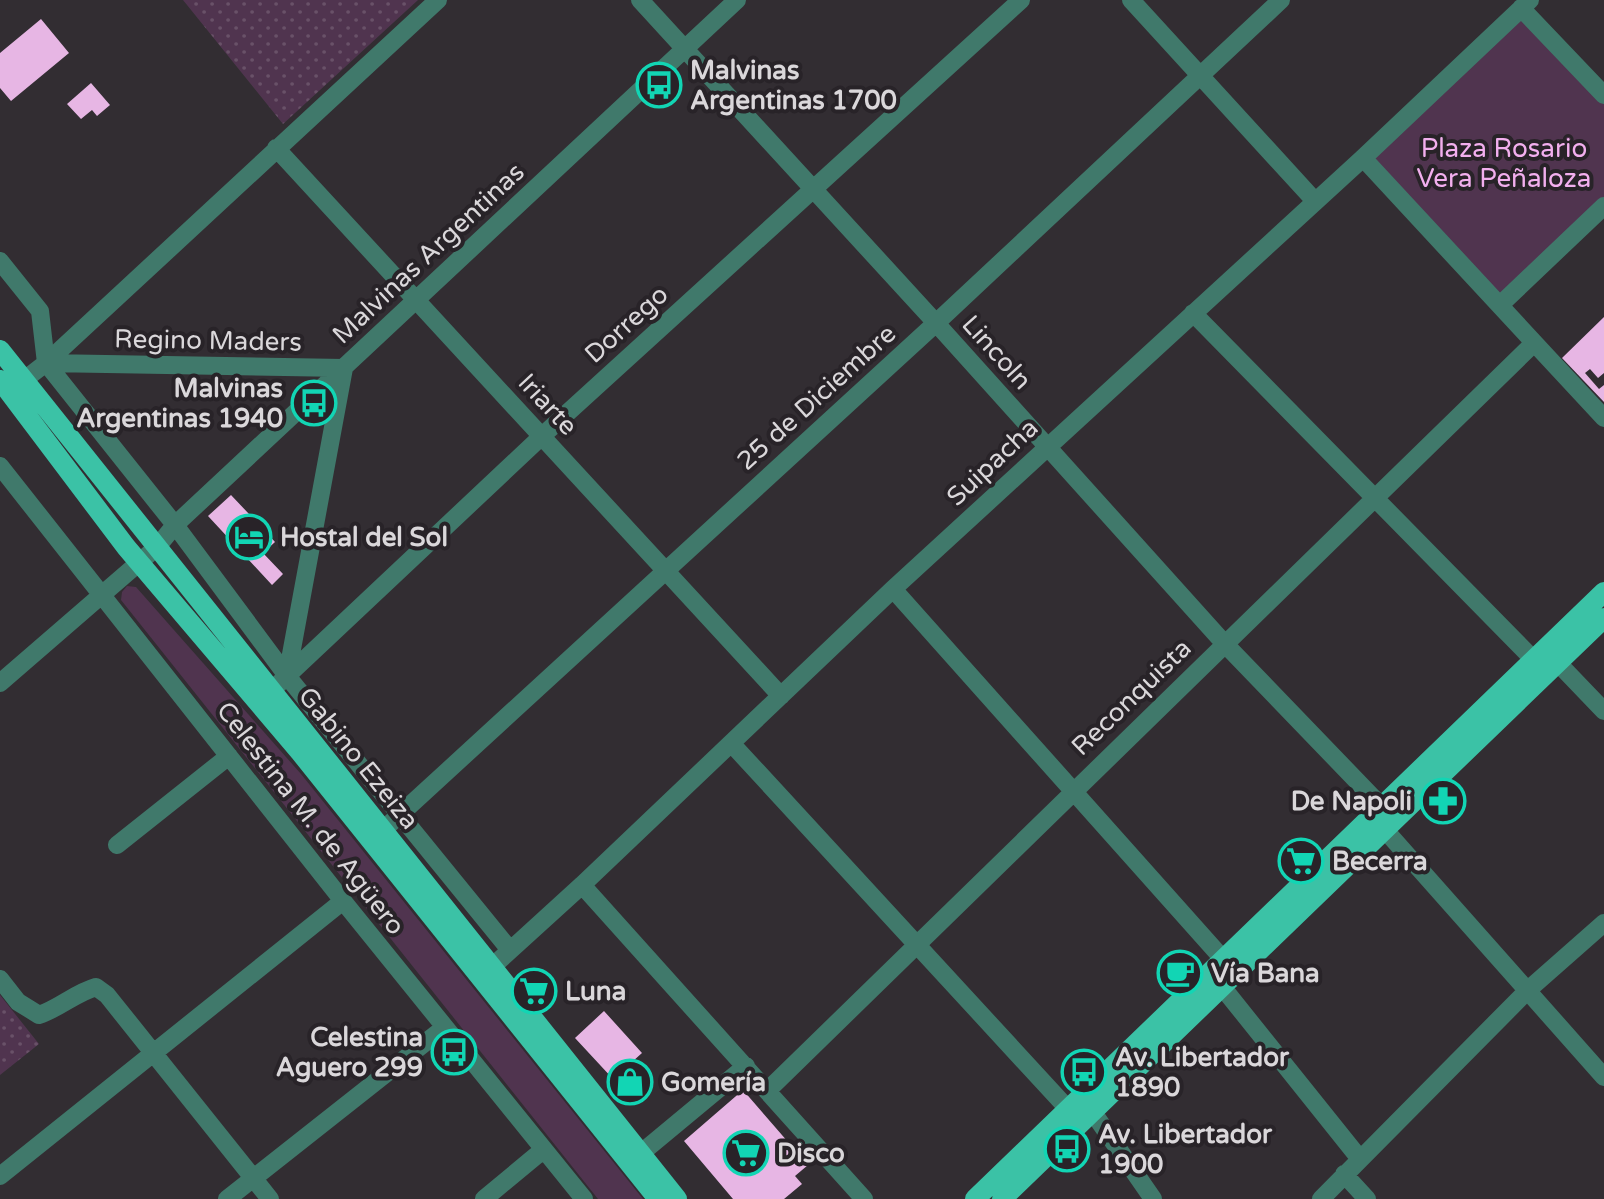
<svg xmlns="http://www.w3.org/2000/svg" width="1604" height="1199" viewBox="0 0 1604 1199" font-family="'Varela Round',sans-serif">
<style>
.grass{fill:url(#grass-dots)}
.green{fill:#50344f}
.building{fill:#e7b6e4}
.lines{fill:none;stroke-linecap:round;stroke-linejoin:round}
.minor{stroke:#40796b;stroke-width:18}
.major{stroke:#3bc2a6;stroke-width:20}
.labels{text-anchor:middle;stroke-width:8;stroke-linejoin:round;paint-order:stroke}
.poi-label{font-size:26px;font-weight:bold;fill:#dad7da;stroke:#282328;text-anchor:start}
.park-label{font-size:26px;fill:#f2afee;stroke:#282328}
.street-label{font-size:26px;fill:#dad7da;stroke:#282328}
</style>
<defs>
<pattern id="grass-dots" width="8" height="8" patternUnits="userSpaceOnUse" patternTransform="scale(2)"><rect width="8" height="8" fill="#50344f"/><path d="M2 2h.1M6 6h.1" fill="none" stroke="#695168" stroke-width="1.8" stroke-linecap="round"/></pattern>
</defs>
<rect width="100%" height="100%" fill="#322d32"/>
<!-- grass -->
<path class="grass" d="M183 0H418L283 124Z
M0 995 39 1044 0 1075Z"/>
<!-- green -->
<path class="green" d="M1521 8 1604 95V206L1501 304 1363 158Z
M127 586 136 587 301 774 643 1199H598L121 600 122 592Z"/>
<!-- building -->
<path class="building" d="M41 19 69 53 11 101 0 88V53Z
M91 83 110 105 97 116 92 110 81 119 67 104Z
M1604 317V373L1598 378 1590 369 1585 373 1599 389 1604 385V402L1562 358Z
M231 495 249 514 240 523 247 531 257 522 275 542 263 553 283 574 272 585 208 516Z
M604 1011 642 1053 613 1079 575 1038Z
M743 1090 808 1165 795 1176 802 1184 784 1199H733L684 1141Z"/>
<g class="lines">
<!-- minor -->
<path class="minor" d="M640 0 936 323 1224 643 1382 807 1385 830 1604 1077
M1131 0 1314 200
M1521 8 1604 95
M276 148 781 696
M1363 158 1604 418
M0 261 40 311 46 363 175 525 287 676 510 950
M1501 304 1604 206
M1193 313 1533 659
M46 363 344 368 287 676
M24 380 46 363 438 0
M0 466 343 901 584 1199
M893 589 1223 959
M1557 662 1604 711
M0 683 157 547 175 525 737 0
M271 691 542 436 1021 0
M731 743 1069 1110 1092 1111 1153 1199
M383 830 936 323 1281 0
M117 845 229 756
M582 885 864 1199
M493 966 582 885 893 589 1363 158 1530 0
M0 979 18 1002 39 1015C60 1008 75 993 96 987L107 995 270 1199
M1223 988 1360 1159
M768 1090 1533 344
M640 1154 746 1066
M1344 1174 1367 1199
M0 1176 343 901
M227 1199 445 1027
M484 1199 543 1150
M1321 1199 1528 990 1604 923"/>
<!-- major -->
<path class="major" d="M0 350 677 1199
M0 380 126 547 300 752 658 1199
M975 1199 1604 592
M1002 1199 1604 618"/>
</g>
<!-- icons -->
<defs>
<g id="bus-ring" transform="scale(2.3)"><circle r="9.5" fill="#282328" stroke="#12d5b4" stroke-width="1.5"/><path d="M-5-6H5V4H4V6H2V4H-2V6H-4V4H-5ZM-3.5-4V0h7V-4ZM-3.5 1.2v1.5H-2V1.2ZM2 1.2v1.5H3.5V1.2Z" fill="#12d5b4"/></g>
<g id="hotel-ring" transform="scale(2.3)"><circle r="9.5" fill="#282328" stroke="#12d5b4" stroke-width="1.5"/><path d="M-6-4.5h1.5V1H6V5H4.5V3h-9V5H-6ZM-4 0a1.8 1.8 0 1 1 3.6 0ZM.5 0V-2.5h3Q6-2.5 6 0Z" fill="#12d5b4"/></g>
<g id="pharmacy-ring" transform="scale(2.3)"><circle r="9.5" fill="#282328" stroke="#12d5b4" stroke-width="1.5"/><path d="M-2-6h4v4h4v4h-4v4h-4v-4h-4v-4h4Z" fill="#12d5b4"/></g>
<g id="supermarket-ring" transform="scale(2.3)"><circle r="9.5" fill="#282328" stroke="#12d5b4" stroke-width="1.5"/><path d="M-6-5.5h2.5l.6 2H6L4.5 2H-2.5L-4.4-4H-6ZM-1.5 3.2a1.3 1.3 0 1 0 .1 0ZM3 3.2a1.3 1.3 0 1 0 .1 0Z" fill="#12d5b4"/></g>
<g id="cafe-ring" transform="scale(2.3)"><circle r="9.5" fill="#282328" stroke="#12d5b4" stroke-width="1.5"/><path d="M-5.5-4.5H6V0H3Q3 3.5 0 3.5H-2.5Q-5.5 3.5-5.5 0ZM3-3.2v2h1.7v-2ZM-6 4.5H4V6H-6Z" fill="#12d5b4"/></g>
<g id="shop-ring" transform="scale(2.3)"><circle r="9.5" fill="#282328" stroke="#12d5b4" stroke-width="1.5"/><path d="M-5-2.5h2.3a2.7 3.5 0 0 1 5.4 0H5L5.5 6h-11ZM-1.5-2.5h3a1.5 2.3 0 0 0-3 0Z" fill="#12d5b4"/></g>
</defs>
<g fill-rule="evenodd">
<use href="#bus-ring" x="659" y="85"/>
<use href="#bus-ring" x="314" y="403"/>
<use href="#hotel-ring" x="249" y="537"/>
<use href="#pharmacy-ring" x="1443" y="801"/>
<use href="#supermarket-ring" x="1301" y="861"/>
<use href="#cafe-ring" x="1180" y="973"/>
<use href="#supermarket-ring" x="534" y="991"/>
<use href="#bus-ring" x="454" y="1052"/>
<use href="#bus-ring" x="1084" y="1072"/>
<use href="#shop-ring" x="630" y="1082"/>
<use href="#bus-ring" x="1067" y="1149"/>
<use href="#supermarket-ring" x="746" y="1153"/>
</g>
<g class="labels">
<!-- poi labels -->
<g class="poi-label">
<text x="690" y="79">Malvinas<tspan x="690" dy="30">Argentinas 1700</tspan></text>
<text x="283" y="397" text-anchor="end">Malvinas<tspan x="283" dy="30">Argentinas 1940</tspan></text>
<text x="280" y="546">Hostal del Sol</text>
<text x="1412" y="810" text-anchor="end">De Napoli</text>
<text x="1332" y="870">Becerra</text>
<text x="1211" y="982">Vía Bana</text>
<text x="565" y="1000">Luna</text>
<text x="423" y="1046" text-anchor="end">Celestina<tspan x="423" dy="30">Aguero 299</tspan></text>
<text x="1115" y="1066">Av. Libertador<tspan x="1115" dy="30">1890</tspan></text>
<text x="661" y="1091">Gomería</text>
<text x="1098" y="1143">Av. Libertador<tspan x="1098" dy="30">1900</tspan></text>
<text x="777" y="1162">Disco</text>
</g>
<!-- park labels -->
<g class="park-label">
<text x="1504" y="157">Plaza Rosario<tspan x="1504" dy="30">Vera Peñaloza</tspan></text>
</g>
<!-- street labels -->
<g class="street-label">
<text transform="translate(428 253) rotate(-43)" y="9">Malvinas Argentinas</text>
<text transform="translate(626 324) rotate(-42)" y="9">Dorrego</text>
<text transform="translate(208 340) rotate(1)" y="9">Regino Maders</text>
<text transform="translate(997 352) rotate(48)" y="9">Lincoln</text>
<text transform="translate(816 397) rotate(-42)" y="9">25 de Diciembre</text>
<text transform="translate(548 404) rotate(47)" y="9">Iriarte</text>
<text transform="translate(992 462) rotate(-43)" y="9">Suipacha</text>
<text transform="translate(1131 697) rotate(-44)" y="9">Reconquista</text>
<text transform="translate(359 758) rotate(51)" y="9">Gabino Ezeiza</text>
<text transform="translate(311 818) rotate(52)" y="9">Celestina M. de Agüero</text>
</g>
</g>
</svg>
